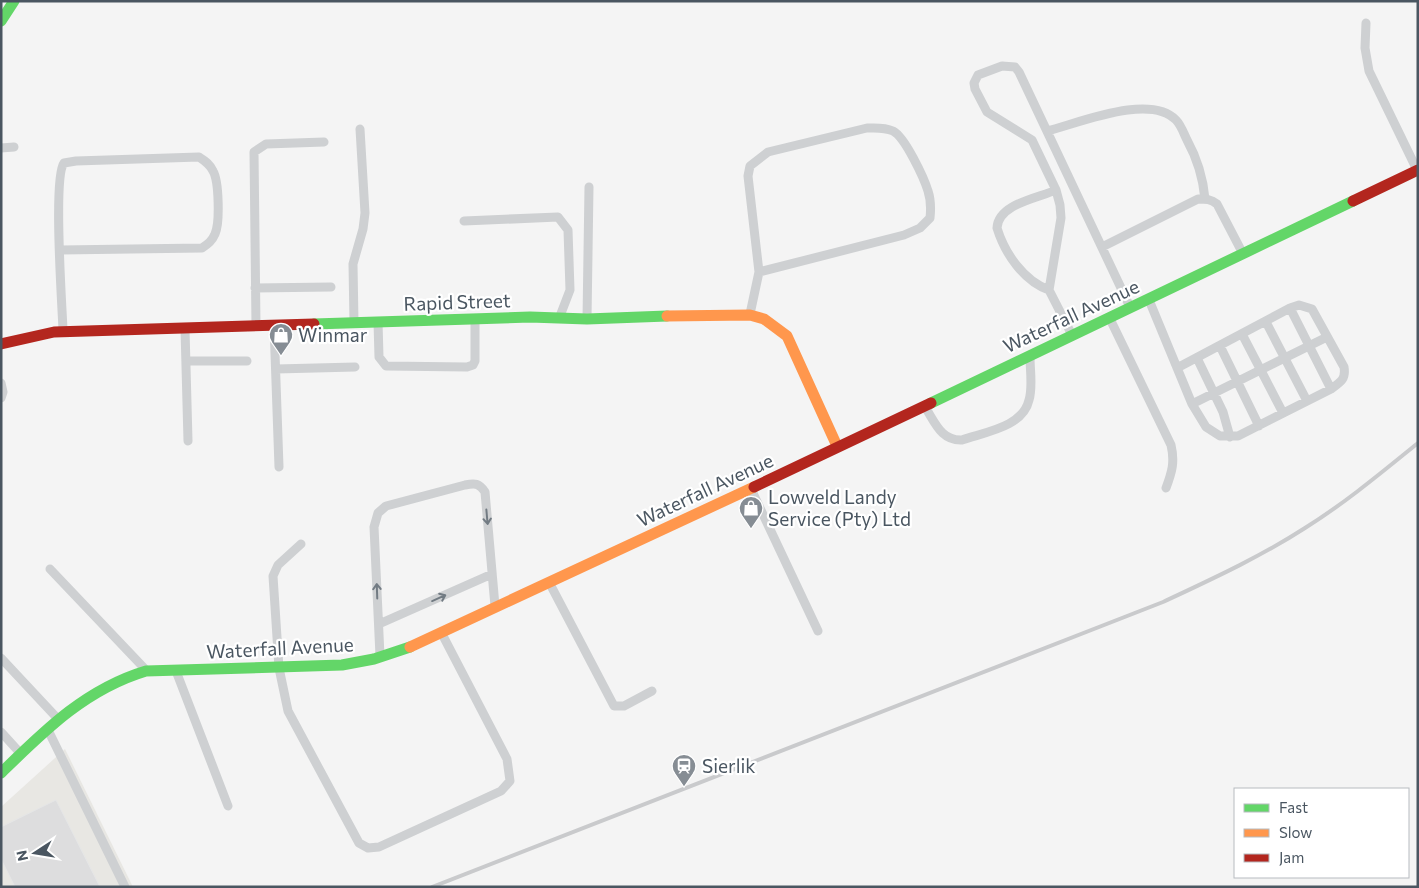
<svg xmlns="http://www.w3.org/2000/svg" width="1419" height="888" viewBox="0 0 1419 888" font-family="Commissioner,sans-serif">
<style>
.commercial{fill:#e8e7e3}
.building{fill:#ddddde;stroke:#e5e6e7}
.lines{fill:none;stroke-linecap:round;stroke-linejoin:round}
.lane{stroke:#ced0d2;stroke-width:9}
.fast{stroke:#63d668;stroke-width:11}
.slow{stroke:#ff974d;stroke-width:11}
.jam{stroke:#b3261e;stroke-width:11}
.rail{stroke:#c9cacc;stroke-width:4}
.oneway{stroke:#727b83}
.labels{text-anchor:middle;stroke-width:4.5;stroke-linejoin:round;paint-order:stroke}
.street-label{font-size:19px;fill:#4a5661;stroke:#fff}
.poi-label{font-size:19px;fill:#4a5661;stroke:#fff;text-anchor:start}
</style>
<rect width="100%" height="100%" fill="#f4f4f4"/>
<!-- commercial -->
<path class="commercial" d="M65 749 133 887H1V807Z"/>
<!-- building -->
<path class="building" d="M56 800 100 887H15L1 859V827Z"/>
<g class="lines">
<!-- lane -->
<path class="lane" d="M1366 23 1365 48 1369 71 1417 170
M1047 131C1079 123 1150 93 1176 120 1181 125 1184 134 1187 140 1198 160 1203 177 1205 199
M1 148 14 147
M1056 190C1038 198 998 204 997 228 1005 254 1024 281 1049 290L1072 335
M464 221 558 217 568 230 570 290 560 316
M1102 247 1198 199C1206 199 1211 199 1217 204L1242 252
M61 250 202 248C208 244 212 241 215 234 220 223 219 181 213 171 210 164 205 161 199 157L76 161 64 163C53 177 62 304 63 330
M255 288 331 287
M1049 290 1061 218 1060 205 1056 190 1032 140 987 112 975 89 974 83 978 75 1002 66 1015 67 1019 72 1130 307
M1149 300 1192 404 1206 427 1220 436H1238L1331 389C1341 382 1346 379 1344 367L1312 309 1299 305 1290 308 1177 368
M1290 308 1331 389
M750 314 759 272 748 176 750 166 768 152 867 128C876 128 884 127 893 131 905 137 924 178 928 191 931 200 931 209 930 218L920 228 904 235 759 272
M587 319 589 187
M1110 319 1171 445C1175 462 1172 472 1166 488
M378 322 379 357 386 366 467 367 473 365 475 361V320
M1266 322 1307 401
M354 323 353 264 363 229 365 213 360 129
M256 325 254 152 266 144 324 142
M274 325 279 467
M185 329 188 441
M1242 334 1283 413
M1220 346 1259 426
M1197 358 1223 412 1230 437
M186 361H247
M276 369 355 367
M1 383 3 392 1 398
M1192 404 1327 337
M925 407C935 422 941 441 962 440 985 432 1023 427 1029 400 1033 387 1030 371 1030 357
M751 489 818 631
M301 544 278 565 273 576 279 668 288 711 359 843 368 848 379 847 501 791 510 781 507 759 441 632
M50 569 145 669
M550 584 614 706H624L652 691
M379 624 492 574
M380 656 374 527 378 513 386 506 465 485C475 483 479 483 485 492L495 606
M1 658 58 719
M176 671 228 806
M48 730 125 887
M1 732 21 754"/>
<!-- fast -->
<path class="fast" d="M1 21 14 1
M314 324 530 317 587 319 667 316
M931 403 1353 201
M1 773C45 730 86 689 146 671L342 665 374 659 410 647"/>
<!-- slow -->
<path class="slow" d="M667 316 750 315 764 319 787 336 837 446
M410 647 754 487"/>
<!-- jam -->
<path class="jam" d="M1353 201 1418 170
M1 344 54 332 314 324
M754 487 931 403"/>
<!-- rail -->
<path class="rail" d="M432 887 1163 602C1212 579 1260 557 1305 528 1345 503 1381 473 1418 443"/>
</g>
<!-- one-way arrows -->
<defs><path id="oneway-shaft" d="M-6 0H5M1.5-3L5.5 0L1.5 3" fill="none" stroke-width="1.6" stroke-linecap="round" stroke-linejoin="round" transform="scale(1.25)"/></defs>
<g class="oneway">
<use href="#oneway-shaft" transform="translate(487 517) rotate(85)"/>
<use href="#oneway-shaft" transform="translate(377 591) rotate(-92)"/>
<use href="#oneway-shaft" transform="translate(439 598) rotate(-24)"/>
</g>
<!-- icons -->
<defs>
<g id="shop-pin" transform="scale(1.25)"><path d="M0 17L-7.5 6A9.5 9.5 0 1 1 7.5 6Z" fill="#868d94" stroke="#fff"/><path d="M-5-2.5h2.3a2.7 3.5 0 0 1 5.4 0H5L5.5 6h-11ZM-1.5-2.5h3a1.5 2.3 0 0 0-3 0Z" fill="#fff"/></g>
<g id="station-pin" transform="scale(1.25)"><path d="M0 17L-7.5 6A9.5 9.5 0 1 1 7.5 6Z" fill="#868d94" stroke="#fff"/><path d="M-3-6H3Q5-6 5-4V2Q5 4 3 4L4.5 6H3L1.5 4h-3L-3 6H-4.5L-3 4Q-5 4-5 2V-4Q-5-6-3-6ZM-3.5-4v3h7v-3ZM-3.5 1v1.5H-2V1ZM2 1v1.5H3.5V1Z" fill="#fff"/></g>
</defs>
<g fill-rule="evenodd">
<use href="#shop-pin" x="281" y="335"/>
<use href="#shop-pin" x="751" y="508"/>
<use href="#station-pin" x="684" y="766"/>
</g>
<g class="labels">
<!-- street labels -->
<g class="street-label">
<text transform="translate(457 302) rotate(-2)" y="7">Rapid Street</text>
<text transform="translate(1071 316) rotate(-25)" y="7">Waterfall Avenue</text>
<text transform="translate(705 490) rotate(-25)" y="7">Waterfall Avenue</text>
<text transform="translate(280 648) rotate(-3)" y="7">Waterfall Avenue</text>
</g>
<!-- poi labels -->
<g class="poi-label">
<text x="298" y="342">Winmar</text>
<text x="768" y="504">Lowveld Landy<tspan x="768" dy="22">Service (Pty) Ltd</tspan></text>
<text x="702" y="773">Sierlik</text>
</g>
</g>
<!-- border -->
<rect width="1419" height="888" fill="none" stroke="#4a5661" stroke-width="5"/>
<!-- legend -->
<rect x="1234" y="788" width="175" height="90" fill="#ffffff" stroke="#b7bbc0"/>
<rect x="1244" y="804" width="25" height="8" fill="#63d668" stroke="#b7bbc0"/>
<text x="1279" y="813" font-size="15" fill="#4a5661">Fast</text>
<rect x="1244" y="829" width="25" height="8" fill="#ff974d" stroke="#b7bbc0"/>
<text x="1279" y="838" font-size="15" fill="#4a5661">Slow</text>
<rect x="1244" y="854" width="25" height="8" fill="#b3261e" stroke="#b7bbc0"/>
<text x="1279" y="863" font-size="15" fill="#4a5661">Jam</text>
<!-- north arrow -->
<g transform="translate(35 853) rotate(258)" stroke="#ffffff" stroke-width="4" paint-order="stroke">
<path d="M0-4L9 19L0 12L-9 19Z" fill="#4a5661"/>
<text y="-8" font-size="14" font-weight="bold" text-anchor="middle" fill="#4a5661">N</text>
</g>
</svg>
